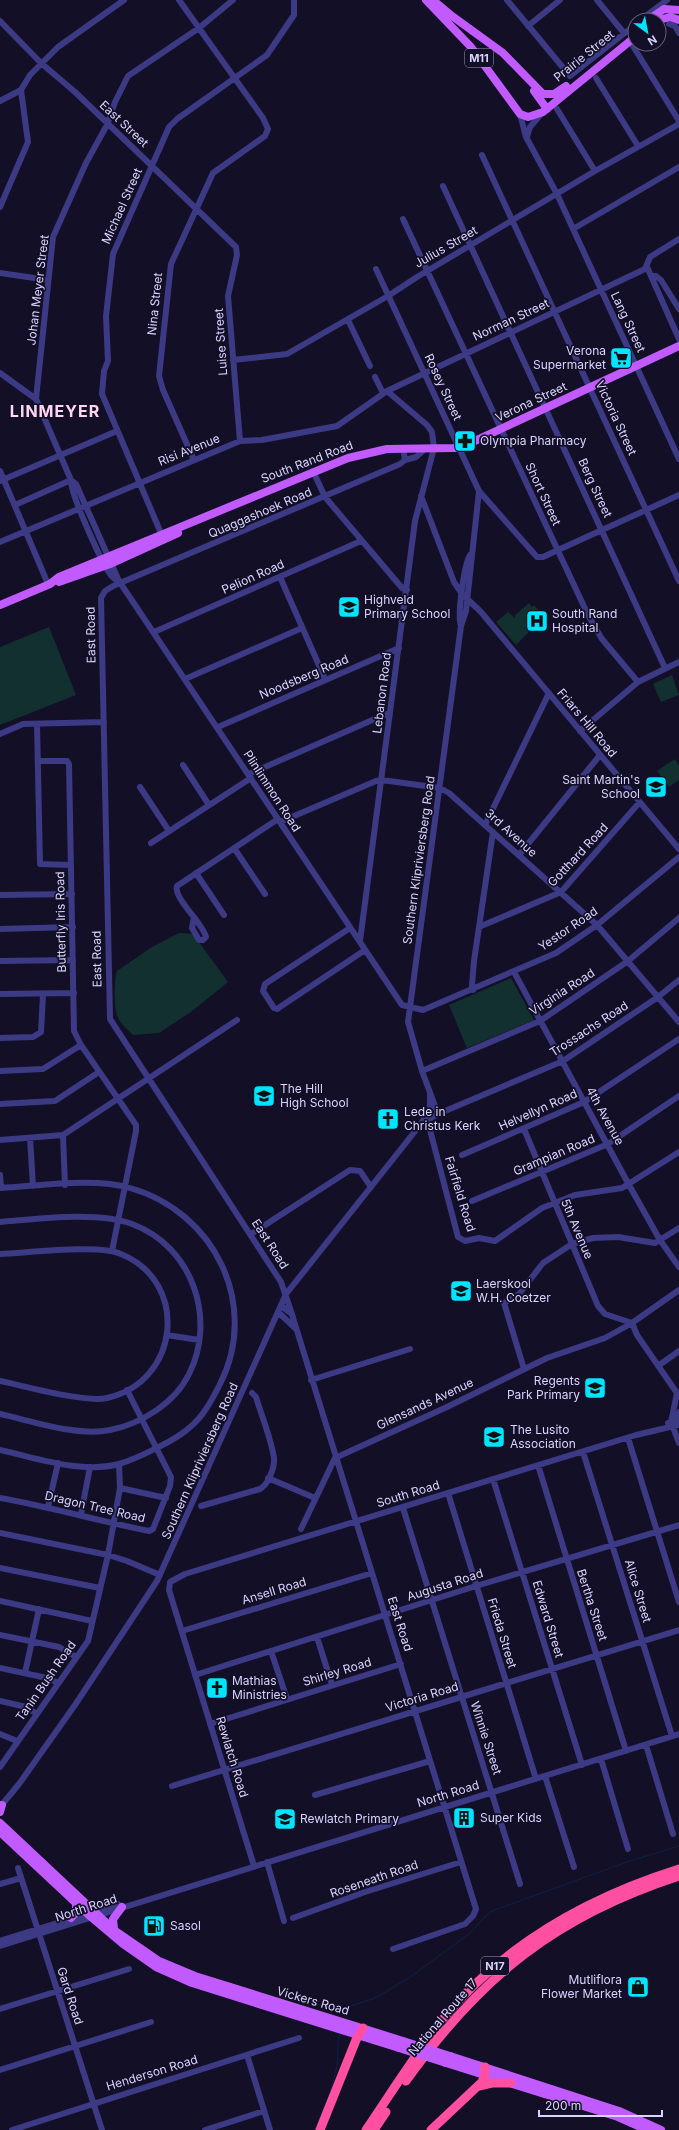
<svg xmlns="http://www.w3.org/2000/svg" width="679" height="2130" viewBox="0 0 679 2130" font-family="Inter,sans-serif">
<style>
.green{fill:#12302f}
.lines{fill:none;stroke-linecap:round;stroke-linejoin:round}
.stream{stroke:#0c2248;stroke-width:1}
.minor{stroke:#3d3a85;stroke-width:6}
.major{stroke:#c25bff;stroke-width:8}
.highway{stroke:#ff4fa3;stroke-width:9}
.major-bridge{stroke:#c25bff;stroke-width:8}
.labels{text-anchor:middle;stroke-width:3.5;stroke-linejoin:round;paint-order:stroke}
.shield{fill:#130f26;stroke:#9e99be;stroke-width:1}
.shield-label{font-size:11px;font-weight:bold;fill:#d9d4ff}
.street-label{font-size:12px;fill:#d9d4ff;stroke:#130f26}
.poi-label{font-size:12px;fill:#d9d4ff;stroke:#130f26;text-anchor:start}
.district-label{font-size:16px;font-weight:bold;letter-spacing:1px;fill:#ffd6f0;stroke:#130f26}
</style>
<rect width="100%" height="100%" fill="#130f26"/>
<!-- green -->
<path class="green" d="M529 603 532 607 534 605 546 618 539 624 537 622 532 626 533 628 516 645 496 622 508 612 515 618V615Z
M49 627 76 695 0 725V647Z
M672 675 679 695 661 702 653 684Z
M675 759 679 766V780L669 787 657 771Z
M179 933 193 934 228 982 191 1012 159 1033 133 1035C127 1029 120 1024 117 1015 114 1005 114 980 117 971L152 947Z
M511 978 534 1020 467 1048 449 1005Z"/>
<g class="lines">
<!-- stream -->
<path class="stream" d="M345 2017 351 2006 375 1998 409 1978 470 1933 484 1918 492 1911 627 1862 679 1846
M314 2130C324 2110 333 2087 337 2065 339 2055 336 2044 340 2034"/>
<!-- minor -->
<path class="minor" d="M179 0 263 118 268 129 265 136 213 173 171 264 159 376 163 390 194 460
M507 0 570 76 635 25
M597 0 624 33
M646 16 667 0
M0 21 41 63 75 92 236 247 237 255 228 296 240 441
M669 24 675 26 679 33
M528 26 560 0
M633 46 679 121
M596 78 638 146
M0 101 21 90
M557 109 595 171
M520 114 526 137 557 194 679 459
M527 137 530 127 542 113
M482 155 679 581
M443 186 665 668
M0 207 28 142 21 90 30 75 58 47 124 0
M403 219 588 615 602 639 638 682
M573 229 679 167
M647 267 679 339
M376 269 479 491 537 557H543L558 550 679 495
M0 273 48 280
M651 276H656L661 280 679 309
M348 320 370 366
M233 360 287 354 388 296 417 277 595 171 679 124
M0 373 36 399
M375 377 383 393
M405 460 416 457 426 448
M0 471 48 584
M313 471 325 497 402 588 407 590
M71 480 76 484 119 581 402 1005 423 1010 556 953 597 925 679 857
M0 481 117 431
M421 496 454 582 462 594 481 612 679 849
M15 505 71 480
M163 538 102 394 104 371 108 361 106 316 113 254 169 127 177 119 267 55 294 15V0
M0 542 240 441 262 440 337 426 387 391 645 269 650 257 679 239
M280 577 325 679
M119 581C114 580 111 576 108 571 100 558 70 493 71 480L36 399 53 237 86 163 107 125 115 102 128 76 199 28 233 0
M461 626 466 611 479 491
M154 632 361 541
M185 679 302 628
M37 724 40 864 71 865
M218 727 399 648
M580 731 638 682 679 662
M0 734 23 724 104 722
M38 761H67L69 764 74 1031 81 1045 136 1125V1131L112 1251
M183 765 209 805
M249 774 386 714H390
M140 787 169 831
M280 822 376 781 382 780 440 788 449 793 597 925 679 1022
M485 825 549 693
M151 843 251 778
M234 848 265 894
M519 855 600 755
M196 873 224 915
M0 895 72 894
M194 917 192 928 199 940H203L206 937C203 923 173 898 177 886L278 819
M479 927 561 892 639 803
M350 928 265 984 263 991 274 1008 277 1009 365 950
M0 929 73 927
M360 941 415 521 434 448 432 432 427 425 387 391
M0 961 73 960
M514 972 629 1185 660 1240 679 1267
M473 990 472 985 474 961 493 832
M0 994 74 993
M0 1038 33 1037 41 1032 43 995
M0 1071 43 1069 81 1045
M422 1071 540 1021 628 961 679 918
M0 1104 55 1101 99 1072
M438 1114 422 1071 408 1022 461 626C457 616 464 565 470 555
M423 1123 438 1114 563 1061 658 997 679 980
M524 1129 598 1306 605 1314 632 1323
M430 1130 458 1237 465 1241 479 1238 495 1241 542 1208 575 1195 622 1188 679 1152
M63 1135 65 1185
M30 1138 33 1186
M0 1140 63 1135 237 1020
M462 1155 584 1102 679 1039
M0 1175 1 1188C39 1186 94 1177 130 1188 215 1212 260 1305 220 1384 212 1400 203 1417 189 1428 176 1440 136 1459 119 1464 81 1474 37 1458 0 1450
M472 1201 608 1144 679 1096
M0 1222C37 1219 97 1211 132 1224 192 1246 217 1318 189 1374 175 1403 141 1424 110 1430 78 1437 32 1421 0 1414
M251 1234 350 1170 360 1171 371 1187
M0 1254C28 1253 98 1244 121 1254 190 1282 180 1382 107 1398 85 1403 25 1386 0 1381
M281 1306 292 1314 294 1321 476 1909 473 1916 465 1924 393 1949
M278 1312 295 1328
M292 1314 281 1282 110 1019 101 598 105 591 113 586 400 464 405 460 403 448
M632 1323 637 1335 679 1396
M167 1335 199 1340
M658 1366 679 1351
M524 1369 504 1303 519 1294 543 1263 572 1244 593 1238 618 1237 655 1243 679 1228
M311 1380 410 1349
M677 1393 671 1422 679 1443
M677 1422 679 1412
M668 1423 679 1419
M628 1438 679 1602
M583 1452 672 1736
M538 1465 626 1751
M268 1478 315 1498
M493 1479 582 1765
M120 1488 166 1498
M448 1493 536 1779
M0 1498C50 1507 99 1521 149 1531L153 1529 170 1486 171 1477 127 1390
M201 1506 260 1489C268 1485 275 1467 274 1458 271 1438 262 1417 256 1397L252 1393
M48 1507 58 1463
M403 1508 520 1884
M81 1514 90 1467
M301 1529 335 1458 447 1407 547 1358 605 1338 632 1323 679 1290
M0 1533 108 1555 127 1561 160 1575
M0 1568 100 1588
M0 1601 92 1621
M182 1631 372 1573
M0 1635 59 1647 76 1657
M317 1637 332 1685
M271 1651 287 1699
M0 1668 47 1678 58 1683
M25 1673 39 1609
M195 1675 476 1586 679 1525
M0 1701 26 1707 37 1714
M210 1724 401 1664
M0 1734 17 1741
M646 1745 673 1834
M601 1759 628 1849
M0 1767 88 1641 108 1555 120 1488 119 1464
M545 1776 574 1867
M172 1786 679 1630
M315 1795 430 1761
M0 1807 19 1784 75 1705 157 1581 286 1294 420 1125 430 1109V1093
M267 1862 284 1921
M254 1866 169 1590 170 1582 185 1574 636 1435 679 1425
M18 1868 102 2130
M0 1884 21 1878
M293 1918 365 1892 461 1862
M0 1941 118 1904
M0 1946 679 1734
M0 2009 129 1969
M247 2055 270 2130
M0 2070 151 2022
M12 2130 299 2038
M205 2130 264 2111"/>
<!-- major -->
<path class="major" d="M426 0 471 47 520 114 528 117 543 112 635 37
M434 1 452 16 503 53 543 94H554L566 86
M648 20 664 9 679 10
M659 20 670 17 679 20
M534 91 547 109
M59 582 110 564 178 533
M0 605 50 584 59 577 348 458 387 449 454 448 464 446 679 346
M0 1812 2 1805
M0 1823 114 1930 159 1961 195 1976 403 2041
M0 1832 91 1917 123 1944 156 1967 192 1983 399 2048
M71 1918 76 1912V1903
M114 1929 113 1919 122 1907
M450 2056 619 2111 661 2130
M446 2063 618 2117 647 2130"/>
<!-- highway -->
<path class="highway" d="M406 2081C481 1976 556 1916 679 1876
M479 2086 492 2083H511
M320 2130 356 2040 363 2028
M366 2130C391 2093 415 2055 442 2020 504 1944 587 1898 679 1869
M374 2130 386 2112
M431 2130 482 2082 485 2075V2067"/>
<!-- major-bridge -->
<path class="major-bridge" d="M403 2041 450 2056
M399 2048 446 2063"/>
</g>
<!-- icons -->
<defs>
<g id="supermarket-square" transform="scale(1.15)"><rect x="-9" y="-9" width="18" height="18" rx="4" fill="#00e5ff" stroke="#130f26"/><path d="M-6-5.5h2.5l.6 2H6L4.5 2H-2.5L-4.4-4H-6ZM-1.5 3.2a1.3 1.3 0 1 0 .1 0ZM3 3.2a1.3 1.3 0 1 0 .1 0Z" fill="#111"/></g>
<g id="pharmacy-square" transform="scale(1.15)"><rect x="-9" y="-9" width="18" height="18" rx="4" fill="#00e5ff" stroke="#130f26"/><path d="M-2-6h4v4h4v4h-4v4h-4v-4h-4v-4h4Z" fill="#111"/></g>
<g id="school-square" transform="scale(1.15)"><rect x="-9" y="-9" width="18" height="18" rx="4" fill="#00e5ff" stroke="#130f26"/><path d="M0-5L7-2L0 1L-7-2ZM-4 1L0 2.5L4 1V4Q0 6-4 4Z" fill="#111"/></g>
<g id="hospital-square" transform="scale(1.15)"><rect x="-9" y="-9" width="18" height="18" rx="4" fill="#00e5ff" stroke="#130f26"/><path d="M-5-5h3v3.5h4V-5h3V5h-3V1.5h-4V5h-3Z" fill="#111"/></g>
<g id="church-square" transform="scale(1.15)"><rect x="-9" y="-9" width="18" height="18" rx="4" fill="#00e5ff" stroke="#130f26"/><path d="M-1.2-6h2.4v3.5h3.3v2.4h-3.3V6h-2.4V-.1h-3.3v-2.4h3.3Z" fill="#111"/></g>
<g id="building-square" transform="scale(1.15)"><rect x="-9" y="-9" width="18" height="18" rx="4" fill="#00e5ff" stroke="#130f26"/><path d="M-4-6H4V6H1V3H-1V6H-4ZM-2.5-4.3h1.7v1.8h-1.7ZM.8-4.3h1.7v1.8H.8ZM-2.5-1h1.7V.8h-1.7ZM.8-1h1.7V.8H.8Z" fill="#111"/></g>
<g id="fuel-square" transform="scale(1.15)"><rect x="-9" y="-9" width="18" height="18" rx="4" fill="#00e5ff" stroke="#130f26"/><path d="M-5.5-6h7V0h2V4h1.3V-2.5L3-4.5l.8-.8L6-3V5H2.5V1h-1V6h-7ZM-4.2-4.7v3.2H.2V-4.7Z" fill="#111"/></g>
<g id="shop-square" transform="scale(1.15)"><rect x="-9" y="-9" width="18" height="18" rx="4" fill="#00e5ff" stroke="#130f26"/><path d="M-5-2.5h2.3a2.7 3.5 0 0 1 5.4 0H5L5.5 6h-11ZM-1.5-2.5h3a1.5 2.3 0 0 0-3 0Z" fill="#111"/></g>
</defs>
<g fill-rule="evenodd">
<use href="#supermarket-square" x="621" y="358"/>
<use href="#pharmacy-square" x="465" y="441"/>
<use href="#school-square" x="349" y="607"/>
<use href="#hospital-square" x="537" y="621"/>
<use href="#school-square" x="656" y="787"/>
<use href="#school-square" x="264" y="1096"/>
<use href="#church-square" x="388" y="1119"/>
<use href="#school-square" x="461" y="1291"/>
<use href="#school-square" x="595" y="1388"/>
<use href="#school-square" x="494" y="1437"/>
<use href="#church-square" x="217" y="1688"/>
<use href="#building-square" x="464" y="1818"/>
<use href="#school-square" x="285" y="1819"/>
<use href="#fuel-square" x="154" y="1926"/>
<use href="#shop-square" x="638" y="1987"/>
</g>
<g class="labels">
<!-- shield labels -->
<g class="shield">
<rect x="465" y="49" width="28" height="18" rx="3"/>
<rect x="481" y="1957" width="28" height="18" rx="3"/>
</g>
<g class="shield-label">
<text x="479" y="62">M11</text>
<text x="495" y="1970">N17</text>
</g>
<!-- street labels -->
<g class="street-label">
<text transform="translate(584 56) rotate(-39)" y="4">Prairie Street</text>
<text transform="translate(124 124) rotate(43)" y="4">East Street</text>
<text transform="translate(122 206) rotate(-66)" y="4">Michael Street</text>
<text transform="translate(446 247) rotate(-30)" y="4">Julius Street</text>
<text transform="translate(38 290) rotate(-83)" y="4">Johan Meyer Street</text>
<text transform="translate(155 304) rotate(-84)" y="4">Nina Street</text>
<text transform="translate(511 320) rotate(-25)" y="4">Norman Street</text>
<text transform="translate(628 322) rotate(65)" y="4">Lang Street</text>
<text transform="translate(221 342) rotate(-94)" y="4">Luise Street</text>
<text transform="translate(443 387) rotate(65)" y="4">Rosey Street</text>
<text transform="translate(531 402) rotate(-25)" y="4">Verona Street</text>
<text transform="translate(616 418) rotate(65)" y="4">Victoria Street</text>
<text transform="translate(189 450) rotate(-22)" y="4">Risi Avenue</text>
<text transform="translate(307 462) rotate(-21)" y="4">South Rand Road</text>
<text transform="translate(595 488) rotate(65)" y="4">Berg Street</text>
<text transform="translate(543 494) rotate(65)" y="4">Short Street</text>
<text transform="translate(260 513) rotate(-23)" y="4">Quaggashoek Road</text>
<text transform="translate(253 577) rotate(-24)" y="4">Pelion Road</text>
<text transform="translate(91 635) rotate(-91)" y="4">East Road</text>
<text transform="translate(304 677) rotate(-23)" y="4">Noodsberg Road</text>
<text transform="translate(382 693) rotate(-83)" y="4">Lebanon Road</text>
<text transform="translate(587 723) rotate(50)" y="4">Friars Hill Road</text>
<text transform="translate(272 791) rotate(57)" y="4">Plinlimmon Road</text>
<text transform="translate(511 833) rotate(42)" y="4">3rd Avenue</text>
<text transform="translate(578 855) rotate(-47)" y="4">Gotthard Road</text>
<text transform="translate(419 860) rotate(-82)" y="4">Southern Klipriviersberg Road</text>
<text transform="translate(61 922) rotate(-91)" y="4">Butterfly Iris Road</text>
<text transform="translate(568 929) rotate(-34)" y="4">Yestor Road</text>
<text transform="translate(97 959) rotate(-91)" y="4">East Road</text>
<text transform="translate(562 992) rotate(-33)" y="4">Virginia Road</text>
<text transform="translate(589 1029) rotate(-33)" y="4">Trossachs Road</text>
<text transform="translate(538 1110) rotate(-24)" y="4">Helvellyn Road</text>
<text transform="translate(605 1116) rotate(61)" y="4">4th Avenue</text>
<text transform="translate(554 1155) rotate(-23)" y="4">Grampian Road</text>
<text transform="translate(460 1194) rotate(73)" y="4">Fairfield Road</text>
<text transform="translate(577 1229) rotate(67)" y="4">5th Avenue</text>
<text transform="translate(270 1244) rotate(57)" y="4">East Road</text>
<text transform="translate(425 1404) rotate(-25)" y="4">Glensands Avenue</text>
<text transform="translate(200 1461) rotate(-66)" y="4">Southern Klipriviersberg Road</text>
<text transform="translate(408 1494) rotate(-17)" y="4">South Road</text>
<text transform="translate(95 1507) rotate(13)" y="4">Dragon Tree Road</text>
<text transform="translate(445 1585) rotate(-18)" y="4">Augusta Road</text>
<text transform="translate(274 1591) rotate(-17)" y="4">Ansell Road</text>
<text transform="translate(638 1591) rotate(73)" y="4">Alice Street</text>
<text transform="translate(592 1605) rotate(72)" y="4">Bertha Street</text>
<text transform="translate(548 1619) rotate(73)" y="4">Edward Street</text>
<text transform="translate(400 1624) rotate(72)" y="4">East Road</text>
<text transform="translate(502 1633) rotate(73)" y="4">Frieda Street</text>
<text transform="translate(337 1672) rotate(-17)" y="4">Shirley Road</text>
<text transform="translate(46 1681) rotate(-55)" y="4">Tanin Bush Road</text>
<text transform="translate(422 1697) rotate(-17)" y="4">Victoria Road</text>
<text transform="translate(486 1738) rotate(72)" y="4">Winnie Street</text>
<text transform="translate(232 1757) rotate(73)" y="4">Rewlatch Road</text>
<text transform="translate(448 1794) rotate(-17)" y="4">North Road</text>
<text transform="translate(374 1879) rotate(-19)" y="4">Roseneath Road</text>
<text transform="translate(86 1908) rotate(-18)" y="4">North Road</text>
<text transform="translate(70 1996) rotate(72)" y="4">Gard Road</text>
<text transform="translate(313 2001) rotate(16)" y="4">Vickers Road</text>
<text transform="translate(443 2017) rotate(-49)" y="4">National Route 17</text>
<text transform="translate(152 2073) rotate(-17)" y="4">Henderson Road</text>
</g>
<!-- poi labels -->
<g class="poi-label">
<text x="606" y="355" text-anchor="end">Verona<tspan x="606" dy="14">Supermarket</tspan></text>
<text x="480" y="445">Olympia Pharmacy</text>
<text x="364" y="604">Highveld<tspan x="364" dy="14">Primary School</tspan></text>
<text x="552" y="618">South Rand<tspan x="552" dy="14">Hospital</tspan></text>
<text x="640" y="784" text-anchor="end">Saint Martin's<tspan x="640" dy="14">School</tspan></text>
<text x="280" y="1093">The Hill<tspan x="280" dy="14">High School</tspan></text>
<text x="404" y="1116">Lede in<tspan x="404" dy="14">Christus Kerk</tspan></text>
<text x="476" y="1288">Laerskool<tspan x="476" dy="14">W.H. Coetzer</tspan></text>
<text x="580" y="1385" text-anchor="end">Regents<tspan x="580" dy="14">Park Primary</tspan></text>
<text x="510" y="1434">The Lusito<tspan x="510" dy="14">Association</tspan></text>
<text x="232" y="1685">Mathias<tspan x="232" dy="14">Ministries</tspan></text>
<text x="480" y="1822">Super Kids</text>
<text x="300" y="1823">Rewlatch Primary</text>
<text x="170" y="1930">Sasol</text>
<text x="622" y="1984" text-anchor="end">Mutliflora<tspan x="622" dy="14">Flower Market</tspan></text>
</g>
<!-- district labels -->
<g class="district-label">
<text x="55" y="417">LINMEYER</text>
</g>
</g>
<!-- north arrow -->
<g transform="translate(647 32) rotate(148)"><circle r="19" fill="#130f26" stroke="#625e7d"/>
<path d="M0-3L7 15L0 10L-7 15Z" fill="#00e5ff"/>
<text y="-6" font-size="11" font-weight="bold" text-anchor="middle" fill="#d9d4ff">N</text>
</g>
<!-- scale -->
<path d="M539 2110v6h123v-6" fill="none" stroke="#d9d4ff" stroke-width="2"/>
<text x="545" y="2110" font-size="12" fill="#d9d4ff" stroke="#130f26" stroke-width="3" paint-order="stroke">200 m</text>
</svg>
